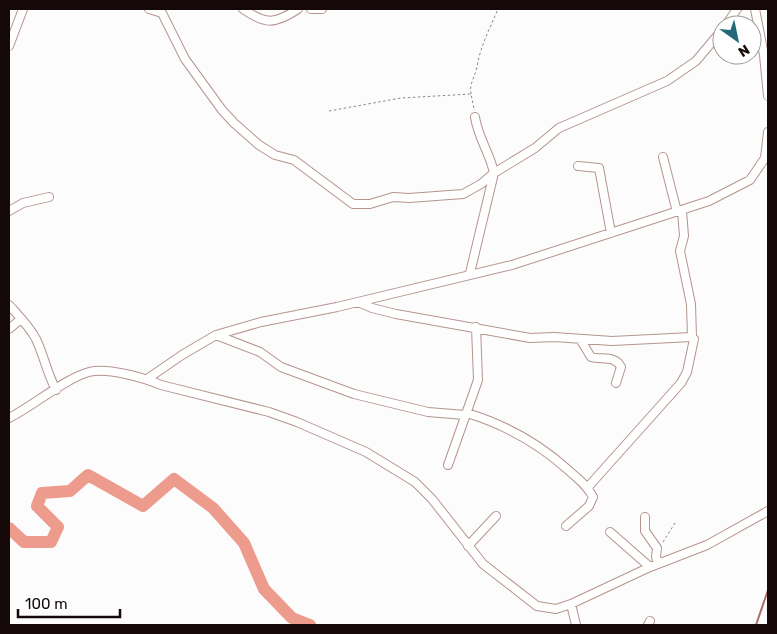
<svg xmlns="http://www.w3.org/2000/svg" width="777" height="634" viewBox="0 0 777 634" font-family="Rubik,sans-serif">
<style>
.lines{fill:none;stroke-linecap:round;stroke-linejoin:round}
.stream{stroke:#ac6f65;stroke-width:2}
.river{stroke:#ed9b8d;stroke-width:12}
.street-casing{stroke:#b5948e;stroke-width:10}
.path{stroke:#8b8686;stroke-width:1;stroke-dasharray:2.5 2.5;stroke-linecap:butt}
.street{stroke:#fff;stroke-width:8}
</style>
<rect width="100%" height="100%" fill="#fcfcfc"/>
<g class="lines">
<!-- stream -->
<path class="stream" d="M756 625 768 590"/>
<!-- river -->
<path class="river" d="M9 528 24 542H51L58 527 37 506 42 493 70 491 88 475 143 506 174 479 213 508 244 543 264 589 292 618 310 625"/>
<!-- street casing -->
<g class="street-casing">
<path id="street" d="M149 9 162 13 185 59 222 110 234 123 259 145 275 155 294 160 353 204H370L393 197 409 198 463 194 481 184 494 173C490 153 478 138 475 117
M243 9C266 25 275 24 298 9
M311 9H322
M755 9 764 55 768 96
M726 25 737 9
M9 46 23 9
M663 157 677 212
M578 166 599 168 611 233
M9 211 23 203 49 197
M682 211 684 236 680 251 691 304 692 337
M470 273 494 173 535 148 559 128 667 81 696 61 722 30
M358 302 372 308 396 314 530 338 554 337 612 341 692 337 694 339 687 372 681 383 588 487
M9 305C19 316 29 326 36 339 44 356 47 373 56 390
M9 329 21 319
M216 335 260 352 281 367 354 394 428 412 465 415
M580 339 591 357C602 360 615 355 621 367L616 383
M147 379 182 355 216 335 261 322 337 307 512 265 709 201 750 180 765 158 768 132
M467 413C506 425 537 442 567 469 577 478 587 485 593 497L589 506 566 526
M9 418C33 406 66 378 89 372 107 367 145 378 161 385L269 412 297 422 366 452 415 482 432 499 483 564 537 606 556 609 571 604 650 567 707 545 768 511
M448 465 478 380 476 327
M645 517V531L657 548 656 557 658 564
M610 532 650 567
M468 546 496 516
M571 604 576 625
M648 625 650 621"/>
</g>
<!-- path -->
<path class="path" d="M471 94C469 84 475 77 477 67 480 47 490 28 498 9
M329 111 401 98 471 94 474 109
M663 542 675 523"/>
<!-- street -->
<use href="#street" class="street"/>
</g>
<!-- border -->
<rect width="777" height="634" fill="none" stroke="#140908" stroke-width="20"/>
<!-- north arrow -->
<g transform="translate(737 40) rotate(147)"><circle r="24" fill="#ffffff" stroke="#a19d9c"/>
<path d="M0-4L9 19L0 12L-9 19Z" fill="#226a77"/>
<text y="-8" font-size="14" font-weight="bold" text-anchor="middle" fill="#140908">N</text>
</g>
<!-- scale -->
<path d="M18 609v8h102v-8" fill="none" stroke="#140908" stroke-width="2.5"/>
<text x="25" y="609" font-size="15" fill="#140908" stroke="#ffffff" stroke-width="4" paint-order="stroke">100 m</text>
</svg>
